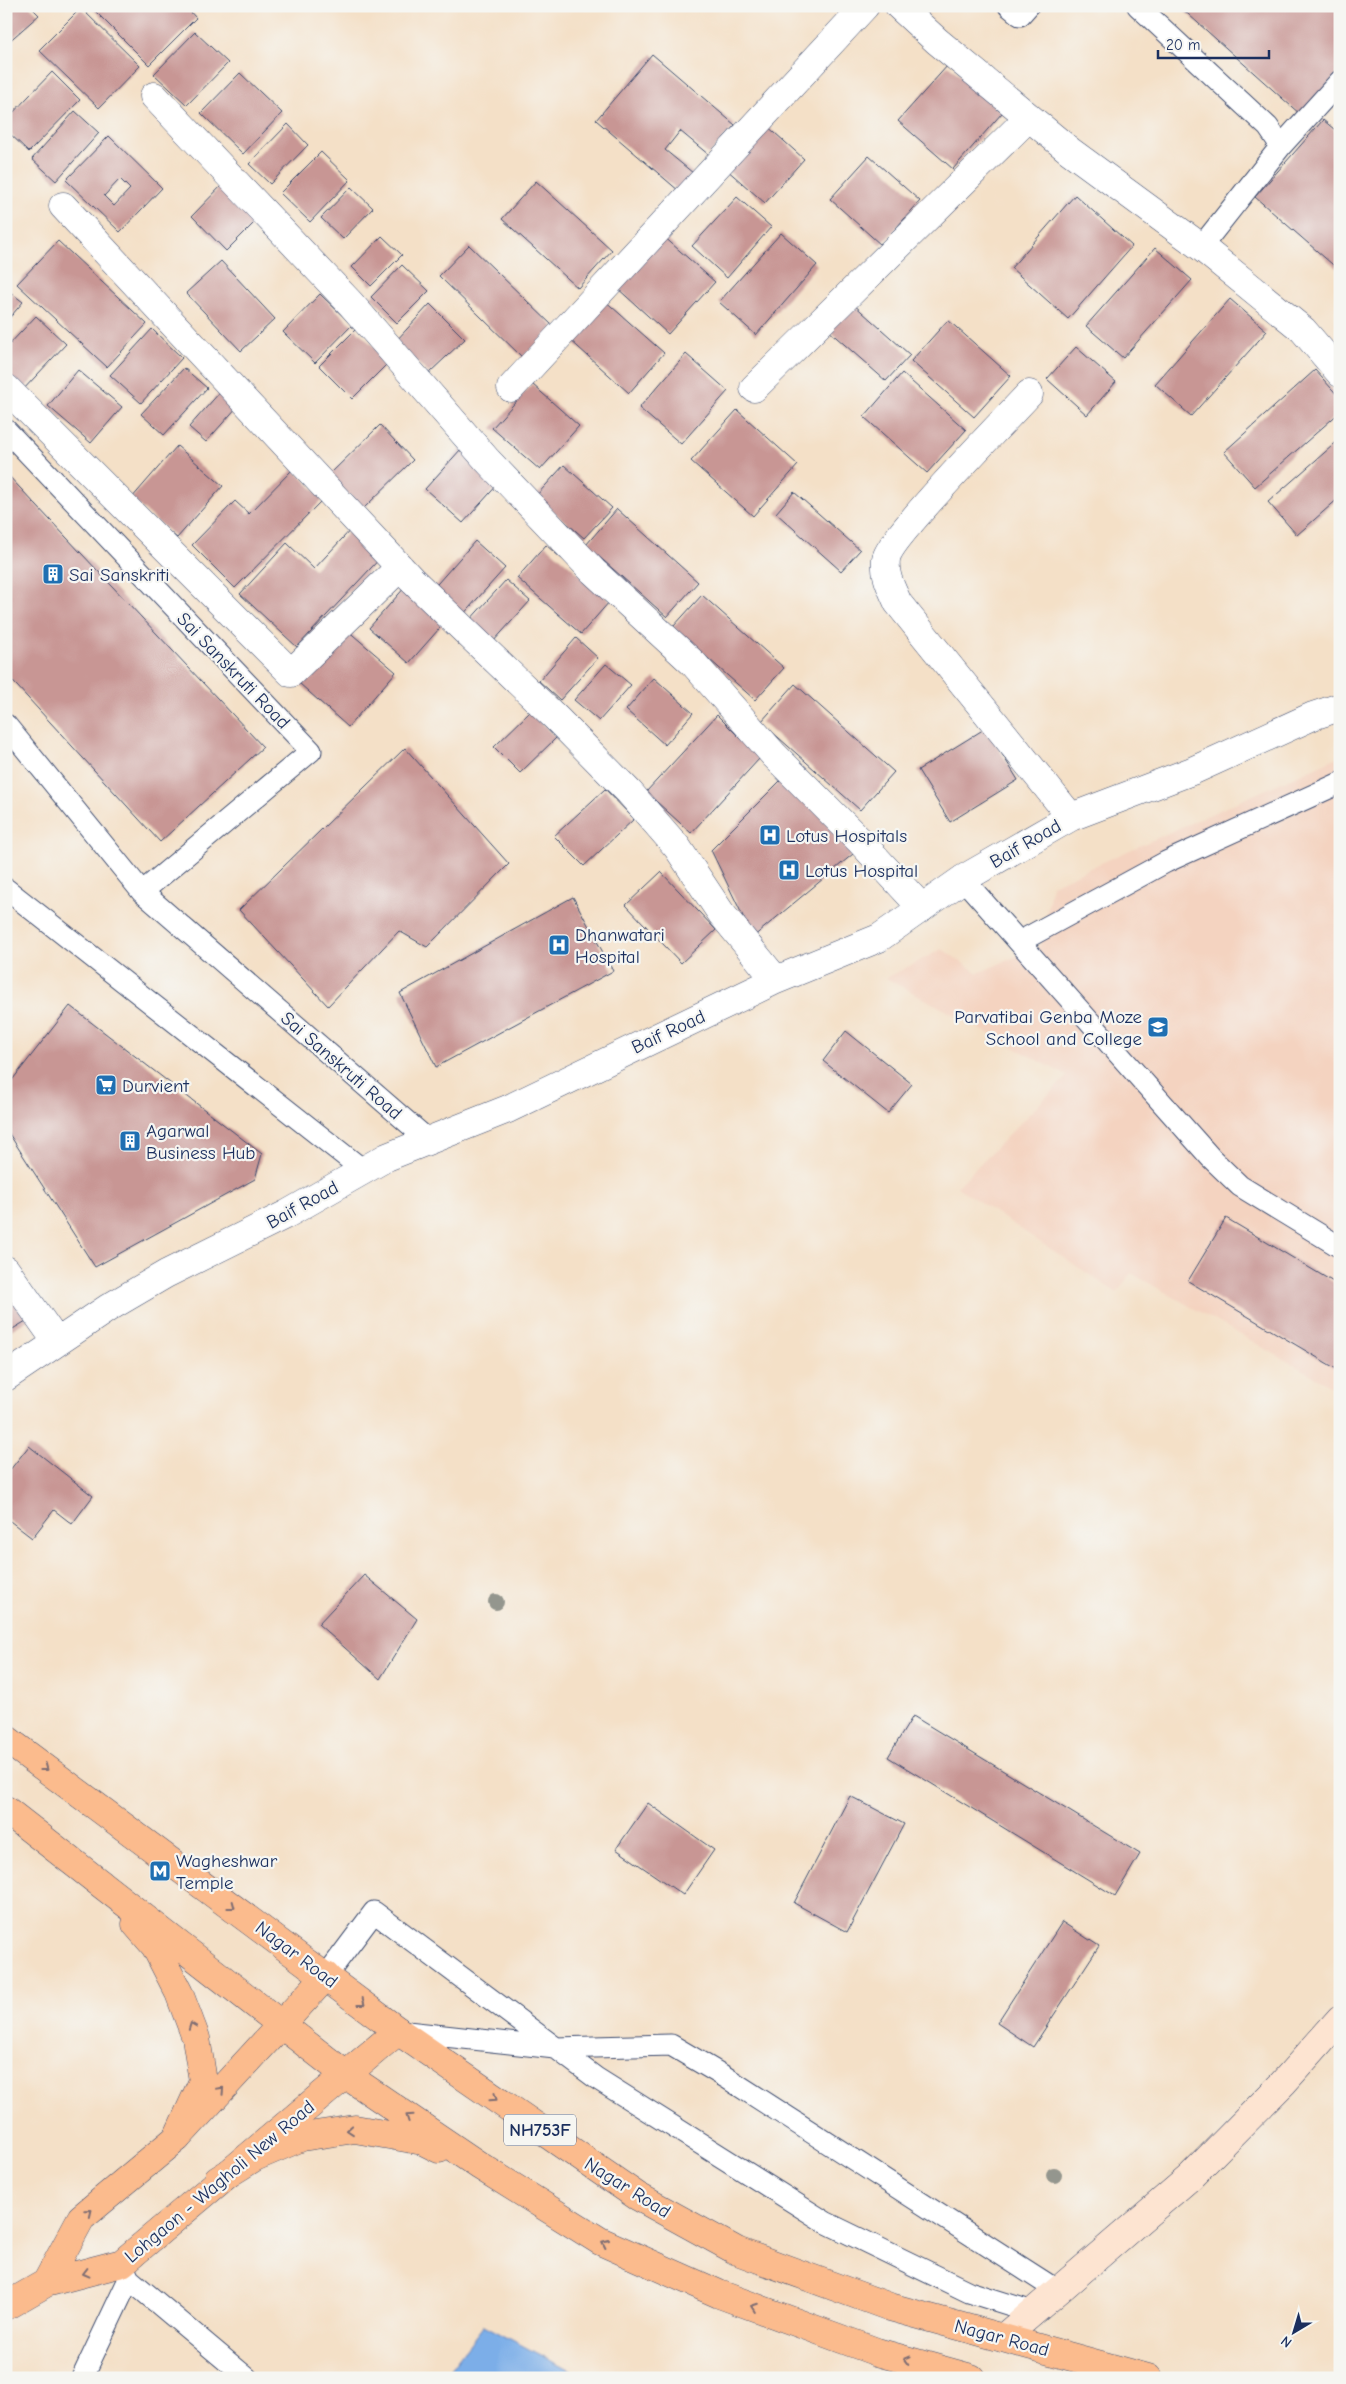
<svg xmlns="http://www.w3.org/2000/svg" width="1346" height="2384" viewBox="0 0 1346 2384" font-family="'Comic Neue',sans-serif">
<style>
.built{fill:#f4d3c0}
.water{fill:#7caee8;stroke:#4c6ea3}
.building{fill:#c89694;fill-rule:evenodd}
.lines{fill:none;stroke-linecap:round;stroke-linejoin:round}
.lane-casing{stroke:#3c4a6e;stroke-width:23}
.street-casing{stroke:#3c4a6e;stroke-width:29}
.secondary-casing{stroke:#3c4a6e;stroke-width:29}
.primary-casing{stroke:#3c4a6e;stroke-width:29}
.highway-casing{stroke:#3c4a6e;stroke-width:29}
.lane{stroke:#fff;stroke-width:21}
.street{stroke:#fff;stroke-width:28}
.secondary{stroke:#fde4d1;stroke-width:28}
.primary{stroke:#fbbb8d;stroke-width:28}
.highway{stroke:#fbbb8d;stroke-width:28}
.tree{fill:#94968e}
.oneway{stroke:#806e73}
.labels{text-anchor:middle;stroke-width:4.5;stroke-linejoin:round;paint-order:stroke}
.shield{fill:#f6f6f2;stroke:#5d6b8a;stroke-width:1}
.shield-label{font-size:18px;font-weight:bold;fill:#1b2f5e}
.poi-label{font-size:19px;fill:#1b2f5e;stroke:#f6f6f2;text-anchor:start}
.street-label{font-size:19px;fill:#1b2f5e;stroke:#f6f6f2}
</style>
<rect width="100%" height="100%" fill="#f6f6f2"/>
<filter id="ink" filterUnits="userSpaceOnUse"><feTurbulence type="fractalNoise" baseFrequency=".02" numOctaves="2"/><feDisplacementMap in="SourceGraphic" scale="10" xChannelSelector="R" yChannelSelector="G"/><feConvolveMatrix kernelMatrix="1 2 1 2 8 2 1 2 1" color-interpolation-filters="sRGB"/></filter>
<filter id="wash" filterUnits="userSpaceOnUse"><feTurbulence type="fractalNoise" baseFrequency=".0096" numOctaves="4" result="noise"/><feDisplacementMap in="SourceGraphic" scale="20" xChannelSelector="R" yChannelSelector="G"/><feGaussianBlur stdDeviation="1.12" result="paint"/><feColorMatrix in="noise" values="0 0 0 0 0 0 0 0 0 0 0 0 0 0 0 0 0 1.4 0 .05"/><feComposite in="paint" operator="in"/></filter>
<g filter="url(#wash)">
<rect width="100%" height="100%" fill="#f4e0c7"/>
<!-- built -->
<path class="built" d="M1340 756V1391L1131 1273 1117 1293 957 1187 1067 1076 886 978 942 949 978 973 1040 946 1052 885Z"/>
<!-- water -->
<path class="water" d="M484 2325 572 2372 580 2378H443Z"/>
<g id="blocks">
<!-- building -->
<path class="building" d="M6 6H30L39 15 6 44Z
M96 6H185L196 18 149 65 93 9Z
M1179 6H1340V71L1301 115Z
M81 8 140 66 99 108 39 50Z
M195 32 228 63 187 105 154 74Z
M652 54 735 125 709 155 680 131 665 150 693 173 679 191 596 120Z
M948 65 1002 113 953 169 898 121Z
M52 72 80 100 29 152 6 130V120Z
M240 73 282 113 243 154 201 113Z
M75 111 99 133 56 181 32 159Z
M1323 120 1340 134V271L1255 197Z
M288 124 308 145 270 184 249 164Z
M765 124 804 159 765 203 726 169Z
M109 136 162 188 120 232 66 180ZM120 179 130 189 114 206 104 196Z
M321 152 350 180 310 222 280 193Z
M869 156 920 201 881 245 830 199Z
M536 181 612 250 578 288 502 219Z
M225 182 258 219 226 251 192 216Z
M351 187 373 208 343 239 321 218Z
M1075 195 1132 246 1068 319 1011 268Z
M737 197 771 227 727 278 692 246Z
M781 233 817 265 756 335 719 302Z
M662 235 715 282 668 334 616 287Z
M382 236 402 255 371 286 352 267Z
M58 241 147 324 107 367 17 284Z
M469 245 554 327 523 358 439 276Z
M1155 248 1192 280 1123 358 1086 326Z
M221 261 275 319 241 351 186 293Z
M402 265 429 291 397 323 371 297Z
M6 289 23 302 6 322Z
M320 294 352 325 315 363 283 332Z
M603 299 664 353 629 393 568 338Z
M1230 299 1267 331 1191 416 1155 384Z
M852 303 910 355 886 381 828 330Z
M430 304 465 339 429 373 395 342Z
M36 316 66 344 21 392 6 378V348Z
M948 320 1011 376 974 417 911 361Z
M152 329 182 358 141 403 110 375Z
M356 329 389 362 352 399 319 366Z
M1076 347 1116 382 1087 415 1047 379Z
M686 354 728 391 681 444 639 408Z
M184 368 207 388 164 435 141 414Z
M78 370 122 407 91 443 48 406Z
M1315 370 1340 398V412L1255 487 1224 452Z
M902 373 966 430 927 473 864 417Z
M532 384 579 426 540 470 492 428Z
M221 391 238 406 206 442 189 427Z
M737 410 798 465 753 516 691 461Z
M380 425 413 460 363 509 329 475Z
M1340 439V497L1297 535 1268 502Z
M177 446 223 486 177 538 131 499Z
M461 449 499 483 463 523 425 489Z
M564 465 612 508 584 538 536 496Z
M293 469 323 499 235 588 192 545 235 501 249 514Z
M6 473 263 747 160 842 6 674Z
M794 492 860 550 841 571 776 513Z
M617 509 698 582 667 617 586 545Z
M355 525 385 553 297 647 240 594 287 543 314 569Z
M475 541 505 568 460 618 430 592Z
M546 545 610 601 581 634 517 578Z
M506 580 530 601 492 643 468 622Z
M406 586 446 621 409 663 369 628Z
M702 595 784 668 755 700 673 627Z
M346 629 396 672 348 727 299 683Z
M576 638 598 658 560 700 539 681Z
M606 664 631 685 599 721 574 700Z
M654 678 693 713 665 745 626 710Z
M795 684 894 772 860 810 761 722Z
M530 712 556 738 520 773 494 747Z
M717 715 760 758 691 833 646 792Z
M986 728 1018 780 950 822 918 770Z
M405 748 509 864 427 947 399 931 328 1006 239 910Z
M787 774 853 854 753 937 711 850Z
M605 789 634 819 584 866 554 836Z
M661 872 716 930 681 963 626 905Z
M573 897 613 971 436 1067 400 993Z
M70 1006 262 1154 255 1179 95 1267 6 1129V1088Z
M846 1031 912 1084 888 1113 823 1061Z
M1226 1218 1340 1286V1371L1188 1281Z
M6 1277 31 1318 6 1333Z
M29 1446 93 1496 72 1524 54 1510 32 1538 6 1518V1475Z
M364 1575 417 1619 380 1679 318 1624Z
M913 1716 1140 1854 1115 1896 888 1757Z
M850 1796 904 1824 847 1932 794 1903Z
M648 1803 714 1850 683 1895 616 1849Z
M1062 1922 1099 1946 1033 2047 997 2023Z"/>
</g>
</g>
<g filter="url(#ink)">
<use href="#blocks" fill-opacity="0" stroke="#3c4a6e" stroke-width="1"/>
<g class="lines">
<!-- lane casing -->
<g class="lane-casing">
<path id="lane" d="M1009 6 1020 15 1028 6
M1138 6 1268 127 1281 146 1201 247
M1281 146 1340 81
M6 430 311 751 142 892
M6 725 142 892 428 1140
M963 879 1211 1158 1240 1186 1340 1247
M6 889 363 1170
M1019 942 1166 862 1340 783
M326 1976 374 1912 596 2078 825 2222 969 2292 1033 2312
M398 2031 555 2048 671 2045 727 2078 1058 2291
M129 2279 247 2378
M82 2378 129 2279 124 2268"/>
</g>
<!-- street casing -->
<g class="street-casing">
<path id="street" d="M899 6 937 41 1070 151 1201 247 1303 330 1340 373
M154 96 351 304 487 460 593 571 694 664 774 755 859 840 922 908
M63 206 411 579 556 718 629 792 677 847 721 913 776 980
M6 388 291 673 400 567
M511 388 865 6
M754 388 1029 117
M1029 394C1007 418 889 538 886 559 884 576 892 589 898 603L1071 817
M6 1270 56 1341
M6 1377 108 1308 166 1274 287 1214 387 1157 508 1109 776 980 879 938 963 879 1071 817 1192 771 1313 716 1340 707"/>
</g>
<!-- secondary casing -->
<g class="secondary-casing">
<path id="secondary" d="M1003 2338 1189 2178 1283 2083 1340 2019"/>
</g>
<!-- primary casing -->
<g class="primary-casing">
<path id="primary" d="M46 2283 81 2218 177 2138 326 1976
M6 2306 46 2283 122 2263 398 2031"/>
</g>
<!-- highway casing -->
<g class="highway-casing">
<path id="highway" d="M6 1739 398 2031 637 2196 737 2251 890 2307 1148 2378
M6 1810 346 2075 480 2166 600 2241 719 2294 877 2352 971 2378
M136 1924 155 1946 179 1993 196 2038 203 2081 177 2138
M218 2180 255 2157 302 2137 355 2129 423 2141 439 2149"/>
</g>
<!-- lane -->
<use href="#lane" class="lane"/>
<!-- street -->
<use href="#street" class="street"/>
<!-- secondary -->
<use href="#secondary" class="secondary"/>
<!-- primary -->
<use href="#primary" class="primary"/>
<!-- highway -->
<use href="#highway" class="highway"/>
</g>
<!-- trees -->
<g class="tree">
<circle cx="496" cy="1602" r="8"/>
<circle cx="1054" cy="2175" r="8"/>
</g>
<!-- one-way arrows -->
<defs><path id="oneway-chevron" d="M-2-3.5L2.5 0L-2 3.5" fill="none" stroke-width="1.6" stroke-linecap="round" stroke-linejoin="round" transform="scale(1.25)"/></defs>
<g class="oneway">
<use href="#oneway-chevron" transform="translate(45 1768) rotate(37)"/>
<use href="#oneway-chevron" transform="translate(232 1906) rotate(37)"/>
<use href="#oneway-chevron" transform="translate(362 2003) rotate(37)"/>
<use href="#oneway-chevron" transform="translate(192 2026) rotate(-111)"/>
<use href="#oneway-chevron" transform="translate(221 2090) rotate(-47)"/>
<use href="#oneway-chevron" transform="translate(494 2098) rotate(35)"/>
<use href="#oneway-chevron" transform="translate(409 2117) rotate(-146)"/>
<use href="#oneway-chevron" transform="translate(350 2130) rotate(175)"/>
<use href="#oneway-chevron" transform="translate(89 2212) rotate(-39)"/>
<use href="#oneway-chevron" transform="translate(605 2243) rotate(-155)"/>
<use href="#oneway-chevron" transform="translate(86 2273) rotate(166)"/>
<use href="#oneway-chevron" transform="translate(754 2307) rotate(-160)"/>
<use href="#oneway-chevron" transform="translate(907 2360) rotate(-165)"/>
</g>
</g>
<!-- icons -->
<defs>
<g id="building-square" transform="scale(1.125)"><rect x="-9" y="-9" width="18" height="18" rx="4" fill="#1f6fb2" stroke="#f6f6f2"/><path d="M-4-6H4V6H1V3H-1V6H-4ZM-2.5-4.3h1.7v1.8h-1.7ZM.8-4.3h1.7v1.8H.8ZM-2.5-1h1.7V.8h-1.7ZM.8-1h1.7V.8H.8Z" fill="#fff"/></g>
<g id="hospital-square" transform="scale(1.125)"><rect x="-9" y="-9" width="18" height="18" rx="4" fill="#1f6fb2" stroke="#f6f6f2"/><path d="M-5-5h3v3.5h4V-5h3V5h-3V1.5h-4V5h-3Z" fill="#fff"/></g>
<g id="university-square" transform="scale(1.125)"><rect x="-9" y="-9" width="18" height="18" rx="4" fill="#1f6fb2" stroke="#f6f6f2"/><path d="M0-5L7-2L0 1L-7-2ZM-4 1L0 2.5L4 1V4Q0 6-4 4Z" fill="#fff"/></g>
<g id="supermarket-square" transform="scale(1.125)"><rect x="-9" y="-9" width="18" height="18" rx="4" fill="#1f6fb2" stroke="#f6f6f2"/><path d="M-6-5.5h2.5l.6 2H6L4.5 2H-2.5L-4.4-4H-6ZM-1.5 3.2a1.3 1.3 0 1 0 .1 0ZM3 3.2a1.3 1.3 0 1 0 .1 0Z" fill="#fff"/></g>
<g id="metro-square" transform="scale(1.125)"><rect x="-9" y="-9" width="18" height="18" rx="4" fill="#1f6fb2" stroke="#f6f6f2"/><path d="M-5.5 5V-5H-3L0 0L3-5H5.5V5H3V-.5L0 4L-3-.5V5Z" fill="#fff"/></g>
</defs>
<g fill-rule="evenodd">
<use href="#building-square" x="53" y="574"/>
<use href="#hospital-square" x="770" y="835"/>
<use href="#hospital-square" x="789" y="870"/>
<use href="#hospital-square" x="559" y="945"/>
<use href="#university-square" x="1158" y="1027"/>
<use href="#supermarket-square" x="106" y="1085"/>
<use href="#building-square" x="130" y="1141"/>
<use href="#metro-square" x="160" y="1871"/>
</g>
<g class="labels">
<!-- shield labels -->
<rect class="shield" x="504" y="2114.5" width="72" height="31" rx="4"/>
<g class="shield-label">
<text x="540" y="2136">NH753F</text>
</g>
<!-- poi labels -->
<g class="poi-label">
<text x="69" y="581">Sai Sanskriti</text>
<text x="786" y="842">Lotus Hospitals</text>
<text x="805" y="877">Lotus Hospital</text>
<text x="575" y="941">Dhanwatari<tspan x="575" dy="22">Hospital</tspan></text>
<text x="1142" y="1023" text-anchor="end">Parvatibai Genba Moze<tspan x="1142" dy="22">School and College</tspan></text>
<text x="122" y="1092">Durvient</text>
<text x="146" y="1137">Agarwal<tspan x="146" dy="22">Business Hub</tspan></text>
<text x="176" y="1867">Wagheshwar<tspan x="176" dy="22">Temple</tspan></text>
</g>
<!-- street labels -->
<g class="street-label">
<text transform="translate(234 670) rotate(46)" y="7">Sai Sanskruti Road</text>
<text transform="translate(1025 843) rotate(-30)" y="7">Baif Road</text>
<text transform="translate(668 1031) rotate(-25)" y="7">Baif Road</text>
<text transform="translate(342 1065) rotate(41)" y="7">Sai Sanskruti Road</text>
<text transform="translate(302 1204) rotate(-29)" y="7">Baif Road</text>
<text transform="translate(297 1954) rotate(37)" y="7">Nagar Road</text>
<text transform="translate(219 2181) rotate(-40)" y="7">Lohgaon - Wagholi New Road</text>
<text transform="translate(628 2187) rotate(32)" y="7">Nagar Road</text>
<text transform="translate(1002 2337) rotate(15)" y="7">Nagar Road</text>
</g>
</g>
<!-- margin -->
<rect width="1346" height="2384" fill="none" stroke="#f6f6f2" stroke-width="25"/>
<!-- north arrow -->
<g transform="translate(1294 2332) rotate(218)" stroke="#f6f6f2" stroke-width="4" paint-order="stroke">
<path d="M0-4L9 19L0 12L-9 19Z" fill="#1b2f5e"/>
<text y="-8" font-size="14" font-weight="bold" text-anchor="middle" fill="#1b2f5e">N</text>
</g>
<!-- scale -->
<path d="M1158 50v8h111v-8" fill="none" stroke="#1b2f5e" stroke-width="2.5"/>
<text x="1166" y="50" font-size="15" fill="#1b2f5e" stroke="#f6f6f2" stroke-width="4" paint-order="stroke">20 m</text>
</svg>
